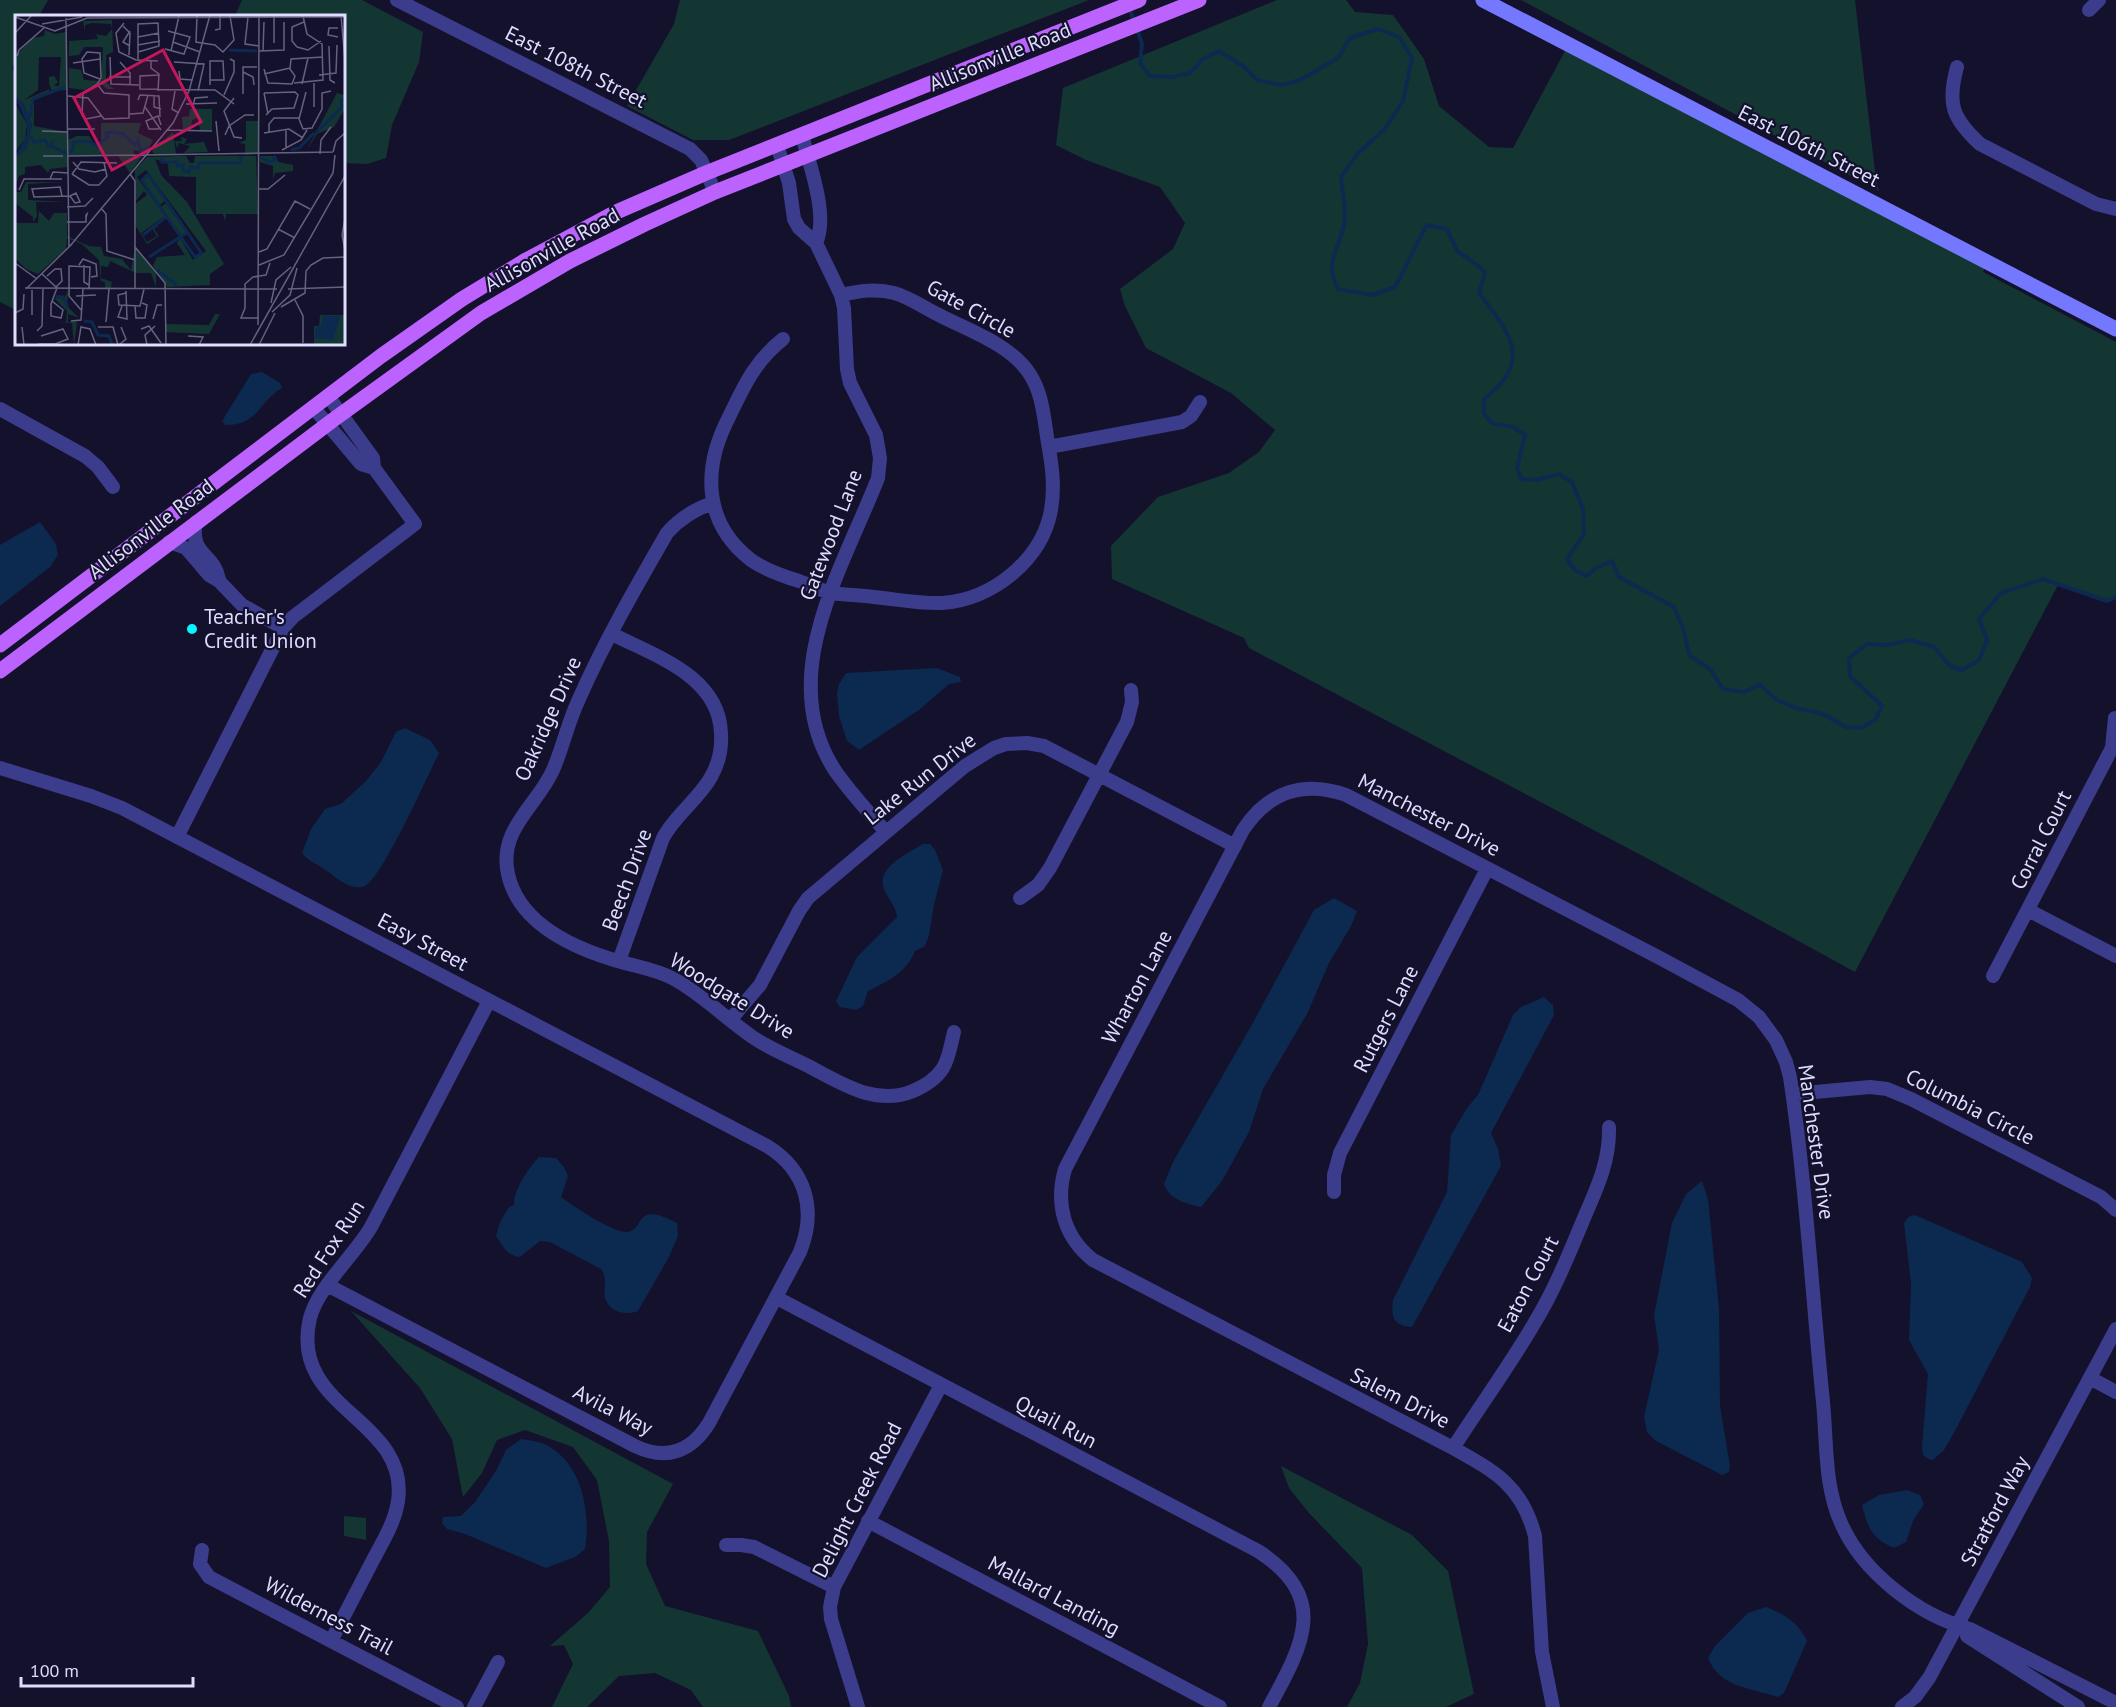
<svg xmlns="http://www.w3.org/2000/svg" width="2116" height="1707" viewBox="0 0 2116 1707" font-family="'PT Sans',sans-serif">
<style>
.green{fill:#143633}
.water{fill:#0c2950}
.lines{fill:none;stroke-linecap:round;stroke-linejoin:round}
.stream{stroke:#0c2950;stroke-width:4}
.street{stroke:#3b3d8c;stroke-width:14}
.secondary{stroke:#7378ff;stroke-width:15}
.primary{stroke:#bc63ff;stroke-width:15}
.poi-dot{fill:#08f4ff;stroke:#14112c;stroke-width:2}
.labels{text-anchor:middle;stroke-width:4.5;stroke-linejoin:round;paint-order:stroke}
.street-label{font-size:21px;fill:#dedcff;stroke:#14112c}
.poi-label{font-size:21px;fill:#dedcff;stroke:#14112c;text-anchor:start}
.inset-river{fill:none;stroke:#0c2950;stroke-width:3}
.inset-road{fill:none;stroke:#656280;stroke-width:1.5}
.view{fill:#c2185b;fill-opacity:0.15;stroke:#c2185b;stroke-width:3}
.inset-edge{fill:none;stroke:#dedcff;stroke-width:3}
</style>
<rect width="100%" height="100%" fill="#14112c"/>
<!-- green -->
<path class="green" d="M0 0H48L39 16H16V60L12 68 16 76V310L0 302Z
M242 0H362L423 32 419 62 392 125 386 158 367 164 344 163V16H235Z
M680 0H1089L729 140H693L627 106 674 24Z
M1277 0H1346L1355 12 1393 15 1424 59 1439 106 1489 147 1513 148 1566 49 1985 267 1983 272 2116 342V597L2107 601 2058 585 1855 972 1654 862 1249 648 1244 638 1112 579 1111 546 1158 497 1229 473 1259 452 1275 430 1231 393 1146 348 1125 306 1120 289 1173 249 1185 223 1160 187 1086 160 1056 145 1063 88Z
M1521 0H1855L1876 180 1879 191Z
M351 1311 673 1484 647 1532 646 1564 665 1606 758 1631 789 1696 791 1707H703L691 1690 655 1673 619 1676 587 1707H552L573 1664 564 1645 550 1646 588 1613 610 1587 609 1541 597 1480 573 1447 525 1430 497 1440 482 1473 463 1497 452 1439 420 1388Z
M1281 1466 1412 1535 1448 1571 1474 1694 1446 1707H1347L1360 1683 1368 1644 1362 1568 1309 1513 1289 1488Z
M344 1516 366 1518V1540L344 1536Z"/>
<!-- water -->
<path class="water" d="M262 372 280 383 282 388C258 402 258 426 225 425L222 421 251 374Z
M40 522 56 544 58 555 50 567 0 606V545Z
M937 668 960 677 961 682 949 684 919 710 859 750 847 741 839 716 837 693 839 684 846 673Z
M405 728 430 740 439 753C428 775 382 878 365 886 350 892 335 876 324 869 316 863 309 862 302 853L311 829 325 809 341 804 366 781 381 762 396 732Z
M923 844H930L935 850 943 870 934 905 929 935 925 946 915 951C906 973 888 981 868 991L863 1006 856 1010 840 1007 836 1001 857 957 897 917C896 906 889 901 885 891 873 869 908 853 923 844Z
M1334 898 1357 911 1351 926 1329 963 1308 1012 1263 1089 1249 1132 1222 1181 1201 1207C1186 1204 1169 1199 1164 1184L1173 1162 1250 1028 1314 910Z
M1544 997 1553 1005 1554 1015 1491 1133 1498 1149 1501 1166 1412 1327C1393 1326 1391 1317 1393 1300L1447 1192 1451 1135 1467 1108 1478 1095 1513 1015 1521 1007Z
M539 1157 556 1158 564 1167 568 1176 561 1197C573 1206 612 1232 626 1232 646 1232 632 1199 677 1223L678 1236 669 1257 638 1311C626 1316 609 1312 605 1298 603 1288 608 1278 601 1269L550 1242 540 1241 520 1257C505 1255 504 1246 496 1236L500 1222 509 1207 514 1205C513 1191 529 1167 539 1157Z
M1702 1181 1708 1199 1719 1309 1720 1406 1730 1466 1729 1472 1722 1475 1656 1441 1647 1432 1644 1417 1659 1350 1654 1315 1672 1223 1686 1194Z
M1915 1215 2022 1262 2032 1278 2030 1287 1956 1429 1944 1450 1933 1460 1928 1459 1923 1455 1922 1446 1928 1374 1909 1340 1911 1284 1904 1223 1908 1217Z
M521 1439C528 1440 537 1441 544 1444 582 1461 591 1512 585 1549L575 1557 546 1568 465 1534 447 1529 442 1523 443 1517 461 1516 475 1502 496 1471 506 1450Z
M1907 1490 1920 1495 1924 1504 1913 1521 1906 1542 1894 1548C1871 1538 1868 1528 1862 1505L1879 1495Z
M1766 1607C1784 1614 1799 1623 1807 1641L1784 1693 1778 1697C1751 1688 1720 1688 1708 1658L1715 1646 1748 1613Z"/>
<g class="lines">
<!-- stream -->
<path class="stream" d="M1129 6 1134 22
M1137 29 1142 44 1140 63 1150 76 1172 77 1190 73 1203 59 1219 51 1243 66 1257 80 1282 85 1300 80 1338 58 1350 38 1378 29 1399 37 1412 58 1403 101 1385 129 1358 153 1341 177C1342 191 1347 211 1344 225 1338 253 1324 260 1338 289L1372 295 1395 287C1407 266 1415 245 1427 225L1447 229 1457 251 1480 267 1485 273 1479 293C1510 333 1534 361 1484 399V414L1492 423 1513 427 1525 435 1517 468 1521 479 1536 480 1559 474 1572 482 1583 509 1584 534 1567 559 1575 570 1586 576 1596 568 1612 561 1619 577 1674 607 1683 628 1689 655 1711 670 1723 689 1744 692 1760 685 1777 700 1796 708 1823 714 1846 727 1861 728 1875 720 1882 706 1850 676 1849 658 1867 644 1887 645 1910 640 1934 647 1950 666 1962 670 1979 660 1987 640 1979 619 2001 593 2043 579 2107 601 2116 597"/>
<!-- street -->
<path class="street" d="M397 0 690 149 701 160 715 192
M2089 10 2099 0
M1957 67C1947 104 1952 118 1980 144L2096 204 2116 209
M802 135C809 164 829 215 816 243
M777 145 789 183 794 219 799 228 816 243 841 295 844 308 847 369 850 383 876 435 880 458 878 478C843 568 773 678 836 772 851 793 869 813 886 832
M783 339C755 361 744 386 729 417 703 467 702 522 751 560 765 570 783 576 799 581 810 585 821 590 831 593 845 595 860 595 874 597 896 599 920 604 942 603 992 600 1042 560 1051 510 1055 487 1052 465 1048 443 1044 420 1043 393 1029 373 1010 344 967 330 937 314 923 307 909 297 894 293 876 288 859 291 841 295
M313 407 361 464 374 468
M0 409 85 456 98 467 113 487
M1049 447 1182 422 1191 416 1200 402
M713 503C695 509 680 518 667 533 636 587 604 642 579 699 568 722 563 747 553 770 537 806 498 829 508 874 519 925 575 949 621 962 639 967 658 970 674 979 703 995 726 1019 754 1038 772 1050 793 1058 812 1068 844 1085 877 1106 913 1091 925 1086 936 1079 943 1068 949 1058 951 1044 954 1032
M196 522C189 555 214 553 219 579
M169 542 186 548 209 575 219 581 242 605 283 628
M612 634C655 656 719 676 721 733 722 749 719 763 711 777 698 800 675 815 663 838L619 961
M0 768 91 796 122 808 767 1146C806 1170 817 1210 800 1252L709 1423C691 1452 666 1461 635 1446L329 1286
M177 837 283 628 293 617 415 524 374 468 373 458 328 396
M1020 898 1038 885 1050 868 1127 722 1132 702 1131 690
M2028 910 2116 956
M1993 976 2112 748 2115 718
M730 1020 760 985 799 911 808 898 965 766 994 748 1006 744 1027 743 1044 746 1235 846
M1793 1094 1870 1087 1887 1089 1911 1099 2101 1197 2116 1210
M1334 1192V1175L1340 1153 1487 869
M777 1298 1258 1551C1331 1598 1302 1646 1269 1707
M2090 1378 2116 1392
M1453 1448C1480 1406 1510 1365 1535 1322 1555 1289 1569 1254 1584 1218 1597 1188 1610 1161 1609 1127
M868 1521 1220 1707
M726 1545H741L754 1547 834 1587
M202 1550 200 1564 209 1577 457 1707
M1967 1636 2078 1707
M331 1641C345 1614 359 1587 373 1560 383 1541 395 1522 398 1501 410 1418 288 1410 310 1318 318 1287 354 1256 371 1227L489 1001
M474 1707 498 1662
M858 1707 831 1619 830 1607 834 1587 941 1385
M1553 1707 1542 1652 1535 1536C1522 1486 1496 1472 1453 1448L1093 1260C1064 1237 1055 1204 1065 1169L1243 830C1268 792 1303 780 1346 795L1658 957 1738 1000 1759 1017 1776 1040 1786 1062 1790 1077C1806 1184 1812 1294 1823 1402 1827 1442 1824 1485 1841 1523 1862 1572 1919 1616 1970 1629L2116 1703
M1902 1707 1915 1697 1929 1678 2116 1329"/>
<!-- secondary -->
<path class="secondary" d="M1483 0 2116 329"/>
<!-- primary -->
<path class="primary" d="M0 645 381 356 462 299 526 260 614 213 706 173 1139 0
M0 671 333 420 481 313 570 261 645 224 715 192 1199 0"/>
</g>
<!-- markers -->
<circle class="poi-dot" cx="192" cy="629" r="6"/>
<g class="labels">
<!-- street labels -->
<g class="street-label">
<text transform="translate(1000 57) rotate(-22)" y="7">Allisonville Road</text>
<text transform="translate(576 67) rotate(27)" y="7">East 108th Street</text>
<text transform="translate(1809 146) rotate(27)" y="7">East 106th Street</text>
<text transform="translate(552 250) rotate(-29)" y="7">Allisonville Road</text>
<text transform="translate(971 309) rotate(29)" y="7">Gate Circle</text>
<text transform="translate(151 529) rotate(-37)" y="7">Allisonville Road</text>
<text transform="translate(831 535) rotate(-69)" y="7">Gatewood Lane</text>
<text transform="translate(548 719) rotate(-66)" y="7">Oakridge Drive</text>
<text transform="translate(920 779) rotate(-38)" y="7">Lake Run Drive</text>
<text transform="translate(1429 815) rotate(27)" y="7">Manchester Drive</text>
<text transform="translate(2041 840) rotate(-63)" y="7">Corral Court</text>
<text transform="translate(627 880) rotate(-70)" y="7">Beech Drive</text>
<text transform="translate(423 942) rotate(28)" y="7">Easy Street</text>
<text transform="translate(1137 987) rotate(-62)" y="7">Wharton Lane</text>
<text transform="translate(732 996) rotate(32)" y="7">Woodgate Drive</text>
<text transform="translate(1386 1019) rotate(-63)" y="7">Rutgers Lane</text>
<text transform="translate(1970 1107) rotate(27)" y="7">Columbia Circle</text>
<text transform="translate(1816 1142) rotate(82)" y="7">Manchester Drive</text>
<text transform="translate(329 1249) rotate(-57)" y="7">Red Fox Run</text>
<text transform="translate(1528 1284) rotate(-62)" y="7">Eaton Court</text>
<text transform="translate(1400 1398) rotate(27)" y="7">Salem Drive</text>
<text transform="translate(613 1410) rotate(27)" y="7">Avila Way</text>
<text transform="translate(1056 1422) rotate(28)" y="7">Quail Run</text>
<text transform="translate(857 1500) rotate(-63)" y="7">Delight Creek Road</text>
<text transform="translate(1995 1511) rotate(-62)" y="7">Stratford Way</text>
<text transform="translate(1054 1596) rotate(28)" y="7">Mallard Landing</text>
<text transform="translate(329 1616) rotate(28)" y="7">Wilderness Trail</text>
</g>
<!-- poi labels -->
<g class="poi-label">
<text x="204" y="624">Teacher's<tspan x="204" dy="24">Credit Union</tspan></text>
</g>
</g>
<!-- overview -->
<g transform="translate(15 15)">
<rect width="330" height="330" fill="#14112c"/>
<path d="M97 5 98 37 91 40V67L99 74H92L86 69 88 32H69L64 40 54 41V26L83 24 81 19 91 21 97 14 96 9 77 8 70 10V17L68 6ZM30 15 40 19 51 17 52 75 37 76 34 69V62L39 61 43 67 39 71H44L46 42H24L23 75 9 85 35 74 32 80 19 85V111L52 117V152L35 154 33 158 26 150 10 152V159L4 161 0 172V142L11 134 17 110 8 88 0 81V42L17 23 29 21ZM54 53 66 55 69 65 84 66 70 75 54 73ZM330 76 329 95 319 112 302 119 291 136 322 78 328 80ZM0 88 12 109 10 124 0 137ZM175 94H197V115H185L183 103 177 105 176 115H168L167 102 174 101ZM231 106H243V139L230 140V129L224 128 231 125ZM86 108H126L123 118 138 125 131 138 119 135V140L127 141 115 158 103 141 54 140 53 125 62 121H74L81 131 86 128ZM158 117 161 139H139L137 136ZM166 122 172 124 169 129 189 127 193 137 169 138 175 131 164 128 162 133 160 126H167ZM171 141 175 148H179L180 141H241L243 199H211L210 206 208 199H181V162L154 161 153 149 140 144 146 160 172 187 209 249 195 259V270L152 272 138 251 142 242 170 240 162 228 165 223 178 245 191 236 131 155 122 162 150 201 126 218 132 227 142 221 136 212 144 211 139 214 144 221 132 229 120 210V189L132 180 129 176 120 187V155L132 142ZM245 141H261L263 147 278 150V156L260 158 258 165V151L245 147ZM133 161 150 186 145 190 128 166ZM11 167H48L13 169V185L50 187H21L22 201 18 207V202L0 188V177H6ZM151 188 171 217 167 221 146 192ZM24 196 34 206 39 198H52V221L74 231 86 232 89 241 107 244 116 255 120 232 141 259V272L136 258H121L95 246 93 252 86 251V263L97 267 96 273H90V267L86 266 84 245 67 229 52 223 51 234 23 259 11 254 0 243V208H23ZM53 275 52 291 64 303 53 299V307H62L59 330 57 308 42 307H51L52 296 40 284 42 280 50 282ZM200 299H205L194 319 151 317V309L194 310ZM305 300H330V330H299V311H304Z" fill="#143633"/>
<path d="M0 81 8 88 17 110 11 134 0 142 12 119V109ZM308 301H326L318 325 300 323V313L306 311Z" fill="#0c2950"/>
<path class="inset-river" d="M214 35 242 36M15 102 18 84 50 72M301 118 327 92 326 86 330 84M15 122 19 127 30 125 33 131 37 128 36 131 51 138 57 136 59 127 74 126 82 131 93 122 91 118 98 117 108 119 120 130 123 125 126 137 134 132M276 135 284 133 299 118M245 142 255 147 261 145 258 141M146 143 147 147H162L163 151 168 150V156L174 157 175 152 183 153 184 148H225L226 141M133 159 127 165 144 191 180 242 187 238M133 159 187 239M128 220 151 202M134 242 173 217M142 255 162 270M41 282H48L53 292M69 306 77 307 83 320 94 321 97 330"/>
<path class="inset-road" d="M326 0 330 46M182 1 181 27 200 30 208 37 219 25 215 1M259 1V28M0 2 40 16 72 3 330 2M233 2 230 29 244 31M51 3 54 232M109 8 101 18 104 37 121 45 143 46M27 9 67 2M108 11 115 18 114 40M323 13H314L313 20 323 22M200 15 205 14V1M115 16 108 27 115 31M153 16 175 22 169 39 150 34 155 35M0 18 17 0M123 22 144 18M158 27 185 37M123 30 145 26M314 31 315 65 320 68M282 32 277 26V12L289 7M282 32 293 35 306 26M156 36 164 1M244 36 269 35V7M248 36 249 7M123 37 144 31 143 8 123 9V45M2 41 4 35 30 12M95 42 96 69 124 70M136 45V53L144 59 143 76M105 47 115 58V70M159 47 189 49 183 76M58 48 85 44M249 54 253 68 277 69 280 61 275 54 276 44 308 42M164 56 165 64 177 65M228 57 238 62 239 70M249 59 275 53M144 60 125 61V74L200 75 219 89M304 60 321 58 322 30M94 62H116M85 64 69 58 67 44 72 37 85 38 86 61V63L85 64V65L82 69 68 78 67 100 71 104 86 101M195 65H209L208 46H195V70M279 68 308 65 307 29 292 19 288 1M287 69 293 43M160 76 157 94 164 98M249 78 280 77 283 80 279 93 257 94 251 100M249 78 253 99M228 79V52H242M139 80V92L146 94M209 80 219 57V46L215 44M53 81 73 83 89 104 114 103V80L89 78 82 69M219 83 209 96 219 122 227 123M123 85 125 80 144 81 145 102M171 89 202 88M178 90 180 83 193 82M130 92 146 115M299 92V68M115 99 128 98 133 80M201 106 204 136M52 114H80M144 114H134L131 106 143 101 146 110M288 114 297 113 307 94V78L316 76M288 114 284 104 291 77M152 115 197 116M27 116 52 117M249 118 274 114 288 123M254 118V109L259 103H284M210 120 214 111 230 100H239M271 134V114M267 135 286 125 292 115M318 137 321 126 330 118M305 139 306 125 316 112M130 140 318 137M28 141H48M52 141 130 140M58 147 64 154 80 157 91 154M57 159 74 170H84L92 161 89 148M57 159 66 147 102 148M115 159 120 166V274M35 164 38 157 53 158M244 174H253L270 160M4 175 9 164H47M47 181 45 172 17 174 19 182 55 181 61 178 65 187 60 188 55 181M52 192 70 191 78 183M86 193 91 199 92 236 120 245M330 204 327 220 330 235M52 207H71V200L72 199 71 203M263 214 280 223M55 231 158 108 174 76 195 0M120 232 150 268 151 330M244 237 252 234 280 186 295 194M0 248 22 264M64 250 68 244 81 249 82 261 76 262M69 250V267L74 270M244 250 269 240 318 158 320 140M27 259 42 273 36 289V301L46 303 48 295 37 286M32 261 40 254H46L47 266 41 272M10 273 262 274M11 274 57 229M273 274 330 272M111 278 103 280 104 290 125 291 129 274M61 281 81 280M280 285 288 301V328M256 288 261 265 276 252M107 291 103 302 112 304 111 276M120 291 121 303H130L132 290 127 288M266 292 290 278 291 256 296 250 308 243 330 242M67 296 54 281V251L75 252 74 274M257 297 275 280 282 253M0 298 8 294 9 279M17 300V275M244 303H226L230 293V269L238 262 251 260 255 248M138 304 142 290H147M56 306 66 305 68 274M91 307 94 274M243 310 244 1M7 312 9 330M83 312H98L103 330M126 314 134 311 146 328M22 316 27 311 28 273M173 321 188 322 184 330M23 329H40L53 324 48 314 26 321M63 330 66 312 75 314 81 330M104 330 111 324 106 312M132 330 130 320 140 311M235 330 330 161M244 330 260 298"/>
<path class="view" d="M148 35 186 107 97 155 59 83Z"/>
<rect width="330" height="330" class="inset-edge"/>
</g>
<!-- scale -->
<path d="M21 1677v9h172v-9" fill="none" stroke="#dedcff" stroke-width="3"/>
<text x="30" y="1677" font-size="18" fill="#dedcff" stroke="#14112c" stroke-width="4.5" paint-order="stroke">100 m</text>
</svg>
